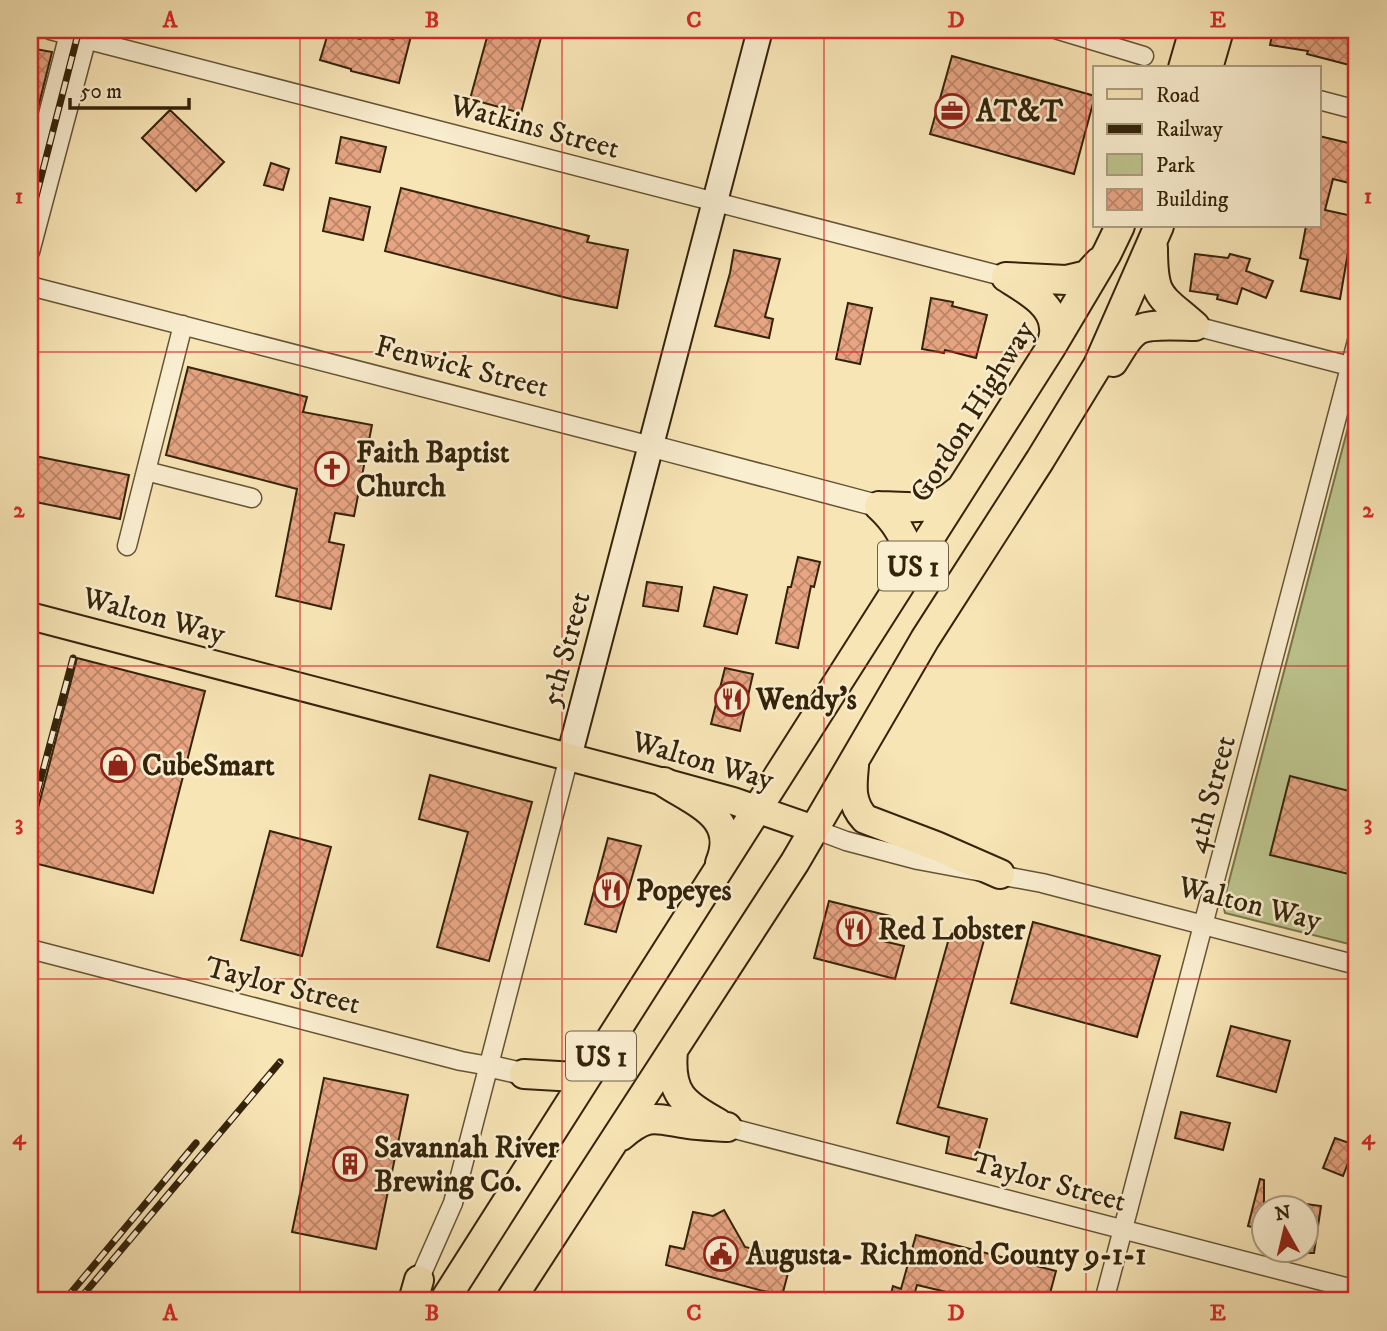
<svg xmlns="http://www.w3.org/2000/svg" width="1387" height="1331" viewBox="0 0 1387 1331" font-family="'IM FELL DW Pica',serif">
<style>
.green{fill:#bdc58e;stroke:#78744c;stroke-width:2}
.building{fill:url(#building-cross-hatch);stroke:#34230a;stroke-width:2}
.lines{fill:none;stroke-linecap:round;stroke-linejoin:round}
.minor-casing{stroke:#655435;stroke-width:21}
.tertiary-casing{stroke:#655435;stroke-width:24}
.secondary-casing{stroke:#34230a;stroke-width:28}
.primary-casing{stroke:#34230a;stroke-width:30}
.trunk-casing{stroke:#34230a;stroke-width:32}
.minor{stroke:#faeed0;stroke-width:18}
.tertiary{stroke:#faeed0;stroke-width:21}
.secondary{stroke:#faeed0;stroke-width:24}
.primary{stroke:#f8e5b6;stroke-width:26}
.trunk{stroke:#f8e5b6;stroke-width:28}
.rail-casing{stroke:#34230a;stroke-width:7}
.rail{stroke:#faeed0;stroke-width:4.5;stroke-dasharray:13;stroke-linecap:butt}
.grid{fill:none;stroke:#d62828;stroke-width:2;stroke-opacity:0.55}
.labels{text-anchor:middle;stroke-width:5;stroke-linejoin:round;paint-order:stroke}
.shield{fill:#faeed0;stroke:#6f6045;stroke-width:2}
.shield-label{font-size:28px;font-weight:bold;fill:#34230a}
.poi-label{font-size:30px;font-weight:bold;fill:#34230a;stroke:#faeed0;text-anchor:start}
.street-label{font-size:30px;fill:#34230a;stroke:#faeed0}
.neatline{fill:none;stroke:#d62828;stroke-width:2.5}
.grid-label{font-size:23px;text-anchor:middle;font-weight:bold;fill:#d62828}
</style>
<defs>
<pattern id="building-cross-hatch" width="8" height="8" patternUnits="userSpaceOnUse" patternTransform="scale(1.75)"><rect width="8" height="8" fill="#e7a583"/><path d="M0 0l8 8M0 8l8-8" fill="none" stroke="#bc8669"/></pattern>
</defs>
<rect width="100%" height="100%" fill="#f8e5b6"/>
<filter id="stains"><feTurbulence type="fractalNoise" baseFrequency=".00286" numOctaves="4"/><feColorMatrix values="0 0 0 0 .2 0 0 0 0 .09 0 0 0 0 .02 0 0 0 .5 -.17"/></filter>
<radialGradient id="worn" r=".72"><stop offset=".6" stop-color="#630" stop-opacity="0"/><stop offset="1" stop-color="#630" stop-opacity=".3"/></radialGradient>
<!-- green -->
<path class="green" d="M1357 393V946L1225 913 1223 904Z"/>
<!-- building -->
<path class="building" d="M329 30 360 39 362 31 393 39 394 32 411 36 399 83 351 71V69L320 60Z
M489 30H543L521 113 470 99Z
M1273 30 1305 33 1306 30H1340L1357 33V67L1307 54 1308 51 1270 45Z
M30 48 52 52 30 140Z
M952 56 1095 96 1074 174 930 134Z
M170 110 224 162 196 191 142 138Z
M1319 136 1357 145V185L1333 179 1325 210 1357 217 1352 242 1350 241 1340 299 1301 291 1308 260 1300 258 1306 226H1319Z
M341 137 386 147 380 172 336 163Z
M271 163 289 169 283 190 264 185Z
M401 188 589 236 587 242 628 250 617 308 571 299 385 251Z
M330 198 370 207 363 240 323 231Z
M734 250 780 259 765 317 773 319 769 338 715 326 730 273Z
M1195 254 1228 258 1230 254 1250 259 1246 271 1273 281 1266 298 1242 288 1237 304 1217 299 1218 295 1190 291Z
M931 298 953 302 952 306 987 315 976 358 945 350 944 353 922 349Z
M848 303 872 308 860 364 836 359Z
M188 367 307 397 303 412 372 425 354 516 335 513 329 542 344 545 331 609 276 596 297 489 166 455Z
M30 455 129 475 120 519 30 501Z
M798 557 820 562 814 587 811 586 798 648 776 643 788 587H791Z
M647 582 682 587 678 611 643 606Z
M714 587 747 595 737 634 704 626Z
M77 658 205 691 153 893 30 862V839Z
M725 668 753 674 740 731 711 724Z
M430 775 532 802 489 961 437 947 468 832 419 819Z
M1290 776 1357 793V876L1270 855Z
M270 831 331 847 302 956 241 940Z
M608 838 641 846 616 932 585 924Z
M829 901 890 916 883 941 904 946 895 979 814 958Z
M1033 922 1160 956 1137 1037 1011 1003Z
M951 931 984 940 938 1107 987 1119 976 1160 946 1153 949 1137 897 1123Z
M1231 1026 1290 1041 1276 1092 1217 1076Z
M324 1078 408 1095 376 1249 292 1232Z
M1181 1112 1230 1123 1223 1150 1175 1138Z
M1335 1138 1355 1145 1343 1176 1323 1168Z
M1260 1179 1264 1180V1230L1248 1226Z
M1306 1204 1321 1206 1314 1253H1306Z
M724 1210 745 1247 792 1258 782 1296 666 1265 670 1246 684 1249 693 1212 713 1216Z
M916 1235 1056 1271 1048 1301H984L917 1285 915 1292 933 1297V1301H889L893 1286 901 1289Z"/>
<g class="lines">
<!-- minor casing -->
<g class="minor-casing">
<path id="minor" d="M50 30 1006 277
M1058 30 1144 56
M1319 100 1357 110
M30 184 70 30
M30 252 89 30
M30 286 651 446
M1195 326 1357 368
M146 471 252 498
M127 546 183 325
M814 829 846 841 918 860 1042 883 1357 965
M30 949 461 1061 489 1066
M727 1127 1357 1290
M419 1280 453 1203 569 757
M1104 1301 1357 341"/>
</g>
<!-- tertiary casing -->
<g class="tertiary-casing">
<path id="tertiary" d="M651 446 879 506
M489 1066 524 1074"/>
</g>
<!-- secondary casing -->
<g class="secondary-casing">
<path id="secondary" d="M569 757 760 30"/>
</g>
<!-- primary casing -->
<g class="primary-casing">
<path id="primary" d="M30 616 664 782 733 801 814 829"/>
</g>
<!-- trunk casing -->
<g class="trunk-casing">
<path id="trunk" d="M1183 68 1194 30
M1208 68 1219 30
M1153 248C1153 299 1160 295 1195 326
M1006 277 1066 280 1087 275 1099 262
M1006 277C1024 289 1053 303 1054 328 1055 334 1052 343 1050 349
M1113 362C1120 352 1127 336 1138 330 1150 323 1181 326 1195 326
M879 506C912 506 932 514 958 491
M879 506C892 518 909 539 908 559 908 566 904 574 902 580
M854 766C852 786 850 803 865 819L936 846 1000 874
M664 782C696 803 739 817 720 863
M673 1051C669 1093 683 1104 718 1123
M524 1074 576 1077 583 1074 596 1060
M621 1136C649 1112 655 1119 688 1124 700 1126 714 1126 727 1127
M413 1301 419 1280
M444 1301 1050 349 1107 253 1120 226
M510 1301 795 862 925 639 1040 460 1098 365 1159 226"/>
</g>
<!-- minor -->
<use href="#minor" class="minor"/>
<!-- tertiary -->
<use href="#tertiary" class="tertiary"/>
<!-- secondary -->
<use href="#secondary" class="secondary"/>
<!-- primary -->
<use href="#primary" class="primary"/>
<!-- trunk -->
<use href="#trunk" class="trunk"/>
<!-- rail casing -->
<g class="rail-casing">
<path id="rail" d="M30 220 79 30
M30 819 73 658
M30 998 34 985
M64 1301 196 1143
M78 1301 280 1062"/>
</g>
<!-- rail -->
<use href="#rail" class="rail"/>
</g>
<!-- grid -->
<path class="grid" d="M300 30V1301M562 30V1301M824 30V1301M1086 30V1301M30 352H1357M30 666H1357M30 979H1357"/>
<!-- icons -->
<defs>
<g id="office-ring" transform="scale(1.75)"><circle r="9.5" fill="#faeed0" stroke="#8f2418" stroke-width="1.5"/><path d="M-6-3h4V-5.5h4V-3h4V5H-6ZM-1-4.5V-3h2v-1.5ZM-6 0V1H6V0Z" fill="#8f2418"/></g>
<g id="church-ring" transform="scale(1.75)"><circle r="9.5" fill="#faeed0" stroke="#8f2418" stroke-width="1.5"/><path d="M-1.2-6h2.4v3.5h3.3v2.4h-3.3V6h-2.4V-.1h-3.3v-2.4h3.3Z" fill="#8f2418"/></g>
<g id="restaurant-ring" transform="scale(1.75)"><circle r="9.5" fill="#faeed0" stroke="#8f2418" stroke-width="1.5"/><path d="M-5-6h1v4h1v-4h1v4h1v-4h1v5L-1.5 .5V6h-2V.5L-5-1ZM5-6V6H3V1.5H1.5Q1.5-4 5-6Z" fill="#8f2418"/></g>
<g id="shop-ring" transform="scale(1.75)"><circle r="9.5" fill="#faeed0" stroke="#8f2418" stroke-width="1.5"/><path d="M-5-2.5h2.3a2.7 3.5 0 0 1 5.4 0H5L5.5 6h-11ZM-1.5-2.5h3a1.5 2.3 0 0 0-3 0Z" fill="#8f2418"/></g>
<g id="building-ring" transform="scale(1.75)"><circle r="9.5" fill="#faeed0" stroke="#8f2418" stroke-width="1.5"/><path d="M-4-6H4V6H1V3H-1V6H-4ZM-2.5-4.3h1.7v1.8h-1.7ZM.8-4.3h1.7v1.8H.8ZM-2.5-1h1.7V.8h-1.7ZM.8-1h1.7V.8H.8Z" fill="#8f2418"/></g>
<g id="civic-ring" transform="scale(1.75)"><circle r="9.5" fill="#faeed0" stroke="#8f2418" stroke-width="1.5"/><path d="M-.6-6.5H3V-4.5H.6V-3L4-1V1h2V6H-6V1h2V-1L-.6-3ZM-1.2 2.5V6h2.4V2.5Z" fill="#8f2418"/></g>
</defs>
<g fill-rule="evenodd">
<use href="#office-ring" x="952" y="111"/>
<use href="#church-ring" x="332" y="469"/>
<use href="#restaurant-ring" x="732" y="699"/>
<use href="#shop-ring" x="118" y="765"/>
<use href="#restaurant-ring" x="611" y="890"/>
<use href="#restaurant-ring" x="854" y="929"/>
<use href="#building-ring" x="350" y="1164"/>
<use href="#civic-ring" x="721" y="1254"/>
</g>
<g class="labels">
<!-- shield labels -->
<g class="shield">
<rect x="878" y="541.5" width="70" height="49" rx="5"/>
<rect x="566" y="1031.5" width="70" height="49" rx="5"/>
</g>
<g class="shield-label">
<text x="913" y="576">US 1</text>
<text x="601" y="1066">US 1</text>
</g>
<!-- poi labels -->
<g class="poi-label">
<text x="976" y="121">AT&amp;T</text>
<text x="356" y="462">Faith Baptist<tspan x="356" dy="34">Church</tspan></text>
<text x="756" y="709">Wendy's</text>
<text x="142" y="775">CubeSmart</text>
<text x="636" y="900">Popeyes</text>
<text x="878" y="939">Red Lobster</text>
<text x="374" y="1157">Savannah River<tspan x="374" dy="34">Brewing Co.</tspan></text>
<text x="746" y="1264">Augusta- Richmond County 9-1-1</text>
</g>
<!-- street labels -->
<g class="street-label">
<text transform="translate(535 126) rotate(15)" y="10">Watkins Street</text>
<text transform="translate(462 366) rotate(14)" y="10">Fenwick Street</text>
<text transform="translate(972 411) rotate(-58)" y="10">Gordon Highway</text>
<text transform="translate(154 615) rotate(15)" y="10">Walton Way</text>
<text transform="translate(565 649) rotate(-75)" y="10">5th Street</text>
<text transform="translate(703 760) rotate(16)" y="10">Walton Way</text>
<text transform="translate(1210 794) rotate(-75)" y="10">4th Street</text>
<text transform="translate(1250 903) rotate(14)" y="10">Walton Way</text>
<text transform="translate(283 985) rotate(14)" y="10">Taylor Street</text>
<text transform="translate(1049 1181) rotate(15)" y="10">Taylor Street</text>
</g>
</g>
<!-- margin -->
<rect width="1387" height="1331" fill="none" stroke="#f8e5b6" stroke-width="77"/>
<!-- legend -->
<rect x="1093" y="66" width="228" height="161" fill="#faeed0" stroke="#ab9d81" stroke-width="2"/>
<rect x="1107" y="89" width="35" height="10" fill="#f8e5b6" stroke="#ab9d81" stroke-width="2"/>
<text x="1156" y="102" font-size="21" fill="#34230a">Road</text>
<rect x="1107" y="124" width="35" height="10" fill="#34230a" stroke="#ab9d81" stroke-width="2"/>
<text x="1156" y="136" font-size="21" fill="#34230a">Railway</text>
<rect x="1107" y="154" width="35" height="21" fill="#bdc58e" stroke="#ab9d81" stroke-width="2"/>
<text x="1156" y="172" font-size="21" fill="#34230a">Park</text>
<rect x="1107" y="189" width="35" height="21" fill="url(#building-cross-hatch)" stroke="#ab9d81" stroke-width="2"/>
<text x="1156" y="206" font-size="21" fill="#34230a">Building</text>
<!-- north arrow -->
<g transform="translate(1285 1229) rotate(352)"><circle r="33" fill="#faeed0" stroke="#ab9d81" stroke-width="2"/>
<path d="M0-5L12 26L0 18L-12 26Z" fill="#8f2418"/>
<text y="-10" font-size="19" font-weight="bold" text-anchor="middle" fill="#34230a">N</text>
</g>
<!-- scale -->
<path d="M70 98v10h119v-10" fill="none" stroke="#34230a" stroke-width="3.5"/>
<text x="80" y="98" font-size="21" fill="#34230a" stroke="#faeed0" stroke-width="5" paint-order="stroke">50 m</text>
<rect x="38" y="38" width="1310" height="1254" class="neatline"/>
<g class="grid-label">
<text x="170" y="27">A</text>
<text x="432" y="27">B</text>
<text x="694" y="27">C</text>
<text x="956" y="27">D</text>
<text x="1218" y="27">E</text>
<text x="19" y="203">1</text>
<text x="1368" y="203">1</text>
<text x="19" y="517">2</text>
<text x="1368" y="517">2</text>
<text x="19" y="830">3</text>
<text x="1368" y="830">3</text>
<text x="19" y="1144">4</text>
<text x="1368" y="1144">4</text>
<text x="170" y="1320">A</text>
<text x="432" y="1320">B</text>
<text x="694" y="1320">C</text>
<text x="956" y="1320">D</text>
<text x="1218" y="1320">E</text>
</g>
<rect width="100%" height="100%" filter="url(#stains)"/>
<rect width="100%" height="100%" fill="url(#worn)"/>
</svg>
